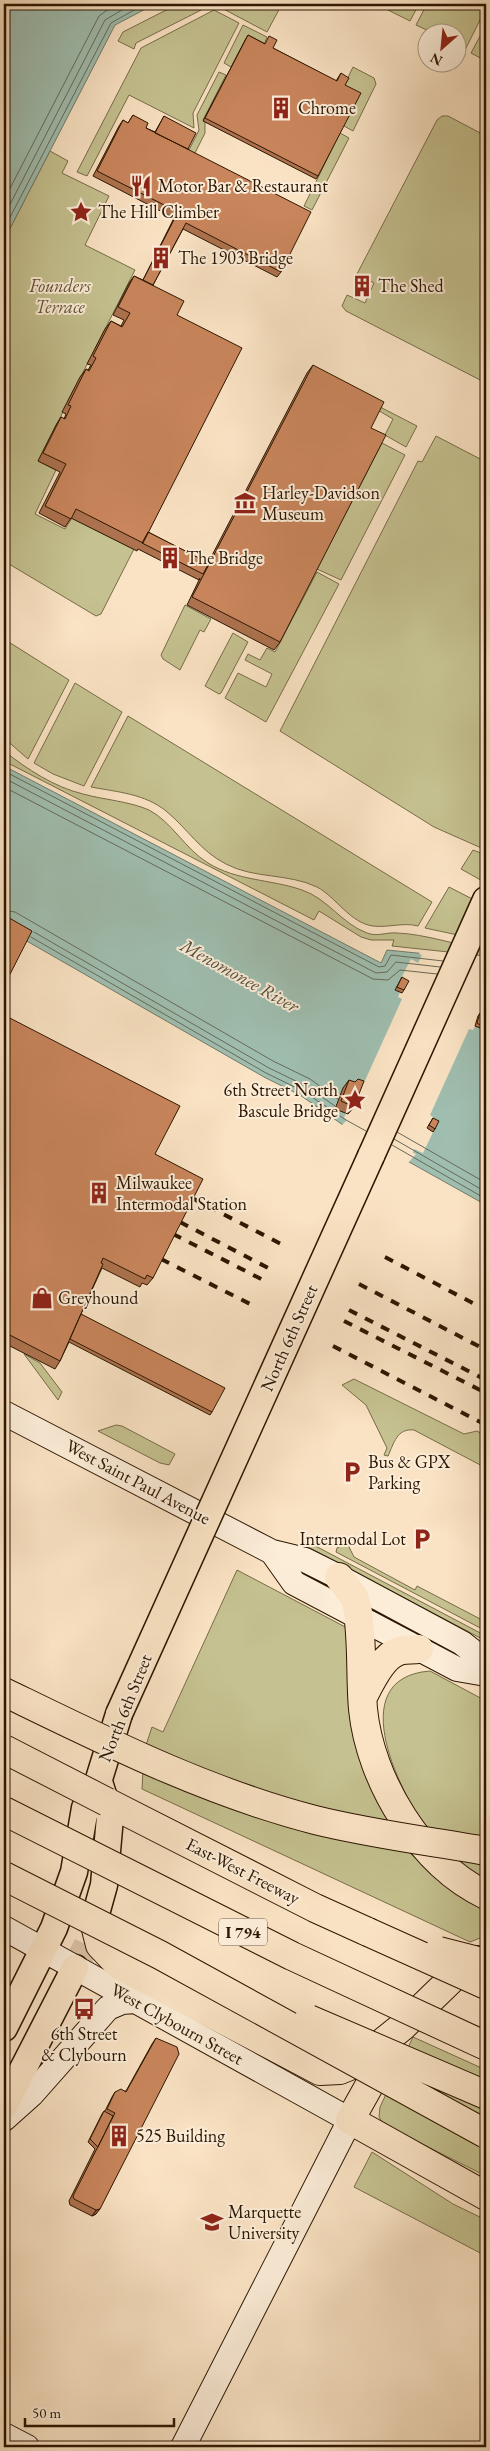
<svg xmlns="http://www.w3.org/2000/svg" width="490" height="2451" viewBox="0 0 490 2451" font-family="'EB Garamond',serif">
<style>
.green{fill:#c5c190;stroke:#786c48}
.water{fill:#9fbeb0;stroke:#717b6a}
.pier{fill:#fae3c4}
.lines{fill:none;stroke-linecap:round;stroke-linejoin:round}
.shore{stroke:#666a58;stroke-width:1}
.primary-tunnel{stroke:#dbc4a7;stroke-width:26;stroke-dasharray:26 13;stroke-linecap:butt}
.secondary-casing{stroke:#2c1600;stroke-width:26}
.primary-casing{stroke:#2c1600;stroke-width:29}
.highway-casing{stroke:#2c1600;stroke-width:30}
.secondary{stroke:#fcedd9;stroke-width:24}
.primary{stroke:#fae3c4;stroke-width:26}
.highway{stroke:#fae3c4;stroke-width:28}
.rail{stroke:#2c1600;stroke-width:4;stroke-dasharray:9 9;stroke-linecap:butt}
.primary-bridge-casing{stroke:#2c1600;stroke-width:29;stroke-linecap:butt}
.highway-bridge-casing{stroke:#2c1600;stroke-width:30;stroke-linecap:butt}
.primary-bridge{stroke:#fae3c4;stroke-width:26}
.highway-bridge{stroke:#fae3c4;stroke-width:28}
.wall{fill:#ad724f;stroke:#2c1600}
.shaded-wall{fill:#8d5d40;stroke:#2c1600}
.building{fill:#c9855c;stroke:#2c1600}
.labels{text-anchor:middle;stroke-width:4;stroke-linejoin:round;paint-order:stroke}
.shield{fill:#fcedd9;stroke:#6a5641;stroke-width:1}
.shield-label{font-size:16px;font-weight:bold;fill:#2c1600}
.poi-label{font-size:18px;fill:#2c1600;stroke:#fcedd9;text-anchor:start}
.park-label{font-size:18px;font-style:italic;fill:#625232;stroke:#fcedd9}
.street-label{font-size:18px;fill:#2c1600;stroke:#fcedd9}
.water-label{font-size:19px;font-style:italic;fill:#54513e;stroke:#fcedd9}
</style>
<rect width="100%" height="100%" fill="#fae3c4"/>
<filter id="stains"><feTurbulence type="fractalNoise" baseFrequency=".004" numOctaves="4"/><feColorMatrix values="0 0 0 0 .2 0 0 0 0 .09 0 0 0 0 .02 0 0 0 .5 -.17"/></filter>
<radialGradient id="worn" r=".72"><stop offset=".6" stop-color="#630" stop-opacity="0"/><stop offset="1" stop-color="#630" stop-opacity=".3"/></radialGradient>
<!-- green -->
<path class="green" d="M178 4H213L136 43 134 49 118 41 123 32Z
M214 4H282L267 32Z
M386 4H419L410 21 384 8Z
M427 4H486V8L465 50 458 46V32H431L416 25Z
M214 10 239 23 193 113 194 128 129 95 87 176 77 172 141 48Z
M243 25 267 37 263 47 246 38 231 67 224 63Z
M486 25V61L471 53Z
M353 67 374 78 376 84 353 131 344 126 343 88Z
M219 72 226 75 203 120 205 122V133L192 159 186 156 199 130 197 115Z
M442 116H448L486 136V383L346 311 342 306 347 295 365 303 374 283 357 274 437 120Z
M340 133 349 138 312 210 304 206Z
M50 151 68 161 62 173 109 196 85 245 135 270 38 461 56 470 35 514 65 529 72 518 134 549 101 614 96 616 4 561V240Z
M318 375 417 426 406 447 385 435 393 419Z
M436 436 486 462V850L434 827 280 731 418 461 422 462Z
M382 443 405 455 341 580 317 569Z
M317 572 339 584 266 722 225 698 238 673 266 687 272 674 245 660 248 654 260 660 267 648 275 652Z
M185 605 211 619 204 632 200 630 180 670 163 659 161 655Z
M233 633 248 642 221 693 219 694 205 686Z
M4 639 69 680 28 759 4 738Z
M75 683 122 712 84 786 53 774 34 763Z
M128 716 432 902 418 926C403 922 388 928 373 926 350 923 336 897 317 887 288 873 254 879 226 864 200 851 188 829 166 811 145 794 118 792 91 787Z
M4 751C27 769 54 787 83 794 105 800 128 801 149 810 172 822 185 849 208 863 237 881 270 879 302 890 327 898 342 924 367 933 377 937 387 932 397 933 424 934 459 945 486 951V956L392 946 394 940H371L361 937 319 911 314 920 4 761Z
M473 850 486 855V883L461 869Z
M449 887 486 906V941L425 928Z
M24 1354 40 1363 62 1392 58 1400Z
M354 1379 464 1434 477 1431 486 1436V1468L414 1430C397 1428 394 1443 388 1456L384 1455 387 1448 366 1405 342 1385Z
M116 1425 122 1426 175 1454 169 1465 160 1463 98 1431Z
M306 1541 486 1636V1641L304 1545Z
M347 1543 354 1557 415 1590 417 1586 486 1622V1631L336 1552 337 1548Z
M237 1570 351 1630C342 1698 351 1753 385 1814 390 1823 395 1835 402 1844 418 1865 462 1896 486 1909V1946L480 1938 470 1942 142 1789 144 1751 152 1727 163 1732Z
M430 1671 486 1701V1879C483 1879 478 1879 475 1877 469 1875 463 1866 458 1862 450 1854 440 1847 433 1838 402 1798 340 1678 430 1671Z
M413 2037 486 2070V2176L384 2125 379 2117 380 2107Z
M372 2152 453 2204 486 2220V2256L354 2187Z"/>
<!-- water -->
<path class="water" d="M4 4H155L115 25 4 240Z
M4 766 381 963 387 950 486 960V1205L343 1125 300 1095 264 1077 4 928Z"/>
<!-- pier -->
<path class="pier" d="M421 951 486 958V1012L480 1028 475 1026 473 1030 469 1029 430 1115 433 1117 431 1121 437 1124 423 1153 414 1149 413 1153 416 1154 408 1163 341 1126 347 1120 344 1118 346 1113 335 1107 343 1088 359 1083 363 1085 402 999 398 997 400 992 395 990 411 959 418 963 422 955 419 954Z"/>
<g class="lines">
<!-- shore -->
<path class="shore" d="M4 200 99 16 116 4
M4 216 105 20 132 4
M4 229 111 23 145 4
M4 771 379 967 385 966 391 955 443 961
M4 778 376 973 387 972 396 962 440 967
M4 787 373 979 388 980 400 970 437 974
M4 910 15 912 273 1061 310 1079 338 1099
M34 932 269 1068 306 1086 335 1106
M31 937 266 1073 303 1091 346 1120 366 1131
M397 1132 486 1183
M394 1139 486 1192
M392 1145 486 1199"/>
<!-- primary-tunnel -->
<path class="primary-tunnel" d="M75 1968 88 1942 94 1921"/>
<!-- secondary casing -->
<g class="secondary-casing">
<path id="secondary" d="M4 1413 272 1552 305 1560 339 1577 462 1643 486 1662
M272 1552 294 1583 457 1669 486 1674
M4 1928 350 2120 183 2447
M4 2119 32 2094 108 2008 122 2002 135 2001
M4 2435 27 2447"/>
</g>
<!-- primary casing -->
<g class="primary-casing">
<path id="primary" d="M371 1156 486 900
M94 1921 104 1885 110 1817 100 1785
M4 2028 54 1928 74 1872 85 1808 99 1779 119 1714
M4 2106 75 1968"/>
</g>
<!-- highway casing -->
<g class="highway-casing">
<path id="highway" d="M339 1577 354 1597 357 1606C363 1640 360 1675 363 1709 370 1781 421 1864 486 1895
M363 1697C370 1683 382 1656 399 1651 405 1649 412 1650 419 1649
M107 1802 315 1908 368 1932
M94 1921 100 1945 119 1965 320 2071 340 2070 357 2063 403 2026 466 1965 477 1960
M388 2052 350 2120 486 2196"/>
</g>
<!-- secondary -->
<use href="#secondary" class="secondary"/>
<!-- primary -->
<use href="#primary" class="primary"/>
<!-- highway -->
<use href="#highway" class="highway"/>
<!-- rail -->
<path class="rail" d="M192 1198 285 1246
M180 1222 272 1270
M173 1234 267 1282
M385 1257 486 1310
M161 1259 256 1307
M359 1284 486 1350
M349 1310 486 1380
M344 1321 486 1393
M333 1346 486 1425"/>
<!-- primary-bridge casing -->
<g class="primary-bridge-casing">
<path id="primary-bridge" d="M119 1714 371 1156"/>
</g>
<!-- highway-bridge casing -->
<g class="highway-bridge-casing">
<path id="highway-bridge" d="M4 1692C105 1741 206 1792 315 1820 371 1834 429 1841 486 1851
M4 1749 107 1802
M4 1811 292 1956 486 2046
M4 1876 160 1955 486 2134
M368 1932 486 1985
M439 1951 486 1963
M309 2019 486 2095"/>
</g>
<!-- primary-bridge -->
<use href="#primary-bridge" class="primary-bridge"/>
<!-- highway-bridge -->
<use href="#highway-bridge" class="highway-bridge"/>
</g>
<!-- wall -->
<path class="wall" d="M248 35 336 81 341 73 345 85 318 176 316 179 203 121Z
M133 115 146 128 155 132 164 116 188 149 281 272 277 277 183 229 153 285 177 315 148 532 208 563 307 373 313 365 371 428 280 642 274 650 187 605 200 578 199 580 138 549 137 551 71 518 65 527 39 513 60 472 38 461 56 425 61 417 64 419 66 414 62 412 80 377 86 369 88 370 91 365 87 364 105 329 111 321 121 326 124 320 113 315 129 283 134 276 143 280 174 218 93 176 119 126 123 120 128 123Z
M362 277 364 295 362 297 354 293Z
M402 977 404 990 402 993 395 990Z
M480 1013 482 1026 480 1028 475 1026 478 1016Z
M4 1015 155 1154 153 1278 147 1285 142 1283 140 1287 102 1268 81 1314 212 1412 210 1415 69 1342 60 1361 55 1369 4 1343Z
M349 1080 354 1107 348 1114 335 1109 343 1088Z
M433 1118 435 1129 433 1132 427 1128Z
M156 2038 96 2214 92 2216 70 2205 69 2201 95 2149 88 2142 102 2114 104 2111H105L112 2097 115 2092 126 2091 152 2044Z"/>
<!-- shaded-wall -->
<path class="shaded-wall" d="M100 2209 96 2214 92 2216 96 2210Z"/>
<!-- building -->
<path class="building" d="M248 35 265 44 269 36 277 40 273 48 337 81 341 73 349 78 345 85 361 93 318 176 205 118Z
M133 115 148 123 146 128 311 212 281 272 186 223 153 285 143 280 178 212 97 171 123 120 128 123Z
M164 116 196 133 188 149 155 133Z
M134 276 184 301 177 315 242 348 143 543 76 509 71 519 45 506 66 464 43 453 61 417 65 419 71 406 68 405 86 369 89 371 96 358 93 356 111 321 122 327 130 313 118 307Z
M362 277 371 281 364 295 356 290Z
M313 365 384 402 371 428 386 435 280 642 192 597Z
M148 532 209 563 203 574 142 543Z
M4 915 32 931 4 986Z
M402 977 409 981 404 990 397 987Z
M480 1013 486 1016 482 1026 477 1023Z
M4 1015 180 1106 155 1154 203 1179 153 1278 147 1275 145 1279 103 1258 101 1263 103 1264 60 1361 4 1332Z
M358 1079 364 1081 354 1107 341 1101 349 1080 355 1082Z
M433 1118 439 1121 435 1129 429 1125Z
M81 1314 225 1388 212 1412 70 1339Z
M156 2038 177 2047 179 2054 100 2209 96 2210 74 2199 73 2196 115 2113 107 2109 115 2092 121 2089 126 2092Z
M104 2111 113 2116 98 2147 90 2139Z"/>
<!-- icons -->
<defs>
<g id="building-bare" transform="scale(1.725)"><path d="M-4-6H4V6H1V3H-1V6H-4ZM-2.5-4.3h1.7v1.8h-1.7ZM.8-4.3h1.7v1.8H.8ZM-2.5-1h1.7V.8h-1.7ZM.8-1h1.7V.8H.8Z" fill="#8f2418" stroke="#fcedd9" stroke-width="2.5" paint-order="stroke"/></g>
<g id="restaurant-bare" transform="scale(1.725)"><path d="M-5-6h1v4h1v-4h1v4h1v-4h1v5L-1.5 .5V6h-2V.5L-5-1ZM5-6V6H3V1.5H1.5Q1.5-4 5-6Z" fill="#8f2418" stroke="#fcedd9" stroke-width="2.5" paint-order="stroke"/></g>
<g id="sight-bare" transform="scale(1.725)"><path d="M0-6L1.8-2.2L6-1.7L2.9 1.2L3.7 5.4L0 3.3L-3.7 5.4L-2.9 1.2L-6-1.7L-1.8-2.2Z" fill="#8f2418" stroke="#fcedd9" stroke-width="2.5" paint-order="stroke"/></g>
<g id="museum-bare" transform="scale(1.725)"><path d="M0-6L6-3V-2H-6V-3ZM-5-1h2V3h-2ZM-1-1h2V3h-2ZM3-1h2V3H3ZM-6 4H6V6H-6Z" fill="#8f2418" stroke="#fcedd9" stroke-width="2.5" paint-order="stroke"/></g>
<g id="shop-bare" transform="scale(1.725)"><path d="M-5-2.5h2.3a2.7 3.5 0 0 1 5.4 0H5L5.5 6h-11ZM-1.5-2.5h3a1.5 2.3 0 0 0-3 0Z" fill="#8f2418" stroke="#fcedd9" stroke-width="2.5" paint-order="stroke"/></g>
<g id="parking-bare" transform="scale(1.725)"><path d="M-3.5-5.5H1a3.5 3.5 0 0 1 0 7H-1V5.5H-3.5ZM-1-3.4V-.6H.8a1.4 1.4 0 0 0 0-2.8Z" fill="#8f2418" stroke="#fcedd9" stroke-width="2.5" paint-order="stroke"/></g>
<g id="bus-bare" transform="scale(1.725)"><path d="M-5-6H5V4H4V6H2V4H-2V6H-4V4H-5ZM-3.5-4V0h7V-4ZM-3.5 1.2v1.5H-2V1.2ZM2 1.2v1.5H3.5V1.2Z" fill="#8f2418" stroke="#fcedd9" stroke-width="2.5" paint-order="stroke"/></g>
<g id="university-bare" transform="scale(1.725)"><path d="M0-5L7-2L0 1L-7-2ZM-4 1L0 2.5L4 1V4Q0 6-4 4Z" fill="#8f2418" stroke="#fcedd9" stroke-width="2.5" paint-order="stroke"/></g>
</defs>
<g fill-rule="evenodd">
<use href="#building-bare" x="281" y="108"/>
<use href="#restaurant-bare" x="141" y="186"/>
<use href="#sight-bare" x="81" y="212"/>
<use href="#building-bare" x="161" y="258"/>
<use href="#building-bare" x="362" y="286"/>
<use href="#museum-bare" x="245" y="503"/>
<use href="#building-bare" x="170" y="558"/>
<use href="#sight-bare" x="355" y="1100"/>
<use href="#building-bare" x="99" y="1193"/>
<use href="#shop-bare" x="42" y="1298"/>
<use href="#parking-bare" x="352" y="1472"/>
<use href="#parking-bare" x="422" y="1539"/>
<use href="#bus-bare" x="84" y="2009"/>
<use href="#building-bare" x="119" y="2136"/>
<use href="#university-bare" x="212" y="2222"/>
</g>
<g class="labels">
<!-- shield labels -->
<rect class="shield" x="219" y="1918.5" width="48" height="27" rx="4"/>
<g class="shield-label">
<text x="243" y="1938">I 794</text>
</g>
<!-- poi labels -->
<g class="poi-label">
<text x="298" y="114">Chrome</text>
<text x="158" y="192">Motor Bar &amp; Restaurant</text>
<text x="98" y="218">The Hill Climber</text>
<text x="178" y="264">The 1903 Bridge</text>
<text x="378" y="292">The Shed</text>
<text x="262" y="499">Harley-Davidson<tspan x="262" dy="21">Museum</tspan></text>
<text x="186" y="564">The Bridge</text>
<text x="338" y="1096" text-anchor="end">6th Street North<tspan x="338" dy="21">Bascule Bridge</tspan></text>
<text x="116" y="1189">Milwaukee<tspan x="116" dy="21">Intermodal Station</tspan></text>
<text x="58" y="1304">Greyhound</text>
<text x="368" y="1468">Bus &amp; GPX<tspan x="368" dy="21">Parking</tspan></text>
<text x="406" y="1545" text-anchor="end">Intermodal Lot</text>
<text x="84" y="2040" text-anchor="middle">6th Street<tspan x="84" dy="21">&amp; Clybourn</tspan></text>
<text x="136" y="2142">525 Building</text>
<text x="228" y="2218">Marquette<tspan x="228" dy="21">University</tspan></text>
</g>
<!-- park labels -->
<g class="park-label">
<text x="60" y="292">Founders<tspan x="60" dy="21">Terrace</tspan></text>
</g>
<!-- street labels -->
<g class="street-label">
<text transform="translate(289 1338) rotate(-66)" y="6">North 6th Street</text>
<text transform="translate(138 1482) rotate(28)" y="6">West Saint Paul Avenue</text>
<text transform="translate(125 1708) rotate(-68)" y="6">North 6th Street</text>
<text transform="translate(243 1871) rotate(27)" y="6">East-West Freeway</text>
<text transform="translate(177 2024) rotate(29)" y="6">West Clybourn Street</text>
</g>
<!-- water labels -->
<g class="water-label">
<text transform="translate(240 975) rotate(29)" y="7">Menomonee River</text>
</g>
</g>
<!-- margin -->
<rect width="490" height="2451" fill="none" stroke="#fae3c4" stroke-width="20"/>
<rect x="5" y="5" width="480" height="2441" fill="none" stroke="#2c1600" stroke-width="2.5"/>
<rect x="10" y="10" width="470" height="2431" fill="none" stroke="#2c1600"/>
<!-- north arrow -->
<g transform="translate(442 48) rotate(207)"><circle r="24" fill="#fcedd9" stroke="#a99782"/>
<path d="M0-4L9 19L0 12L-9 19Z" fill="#8f2418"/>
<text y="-8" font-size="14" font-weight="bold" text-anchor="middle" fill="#2c1600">N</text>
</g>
<!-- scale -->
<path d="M25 2418v8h149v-8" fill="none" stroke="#2c1600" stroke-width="2.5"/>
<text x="32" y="2418" font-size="15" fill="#2c1600" stroke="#fcedd9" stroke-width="4" paint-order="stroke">50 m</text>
<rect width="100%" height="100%" filter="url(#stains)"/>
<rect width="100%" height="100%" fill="url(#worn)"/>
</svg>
